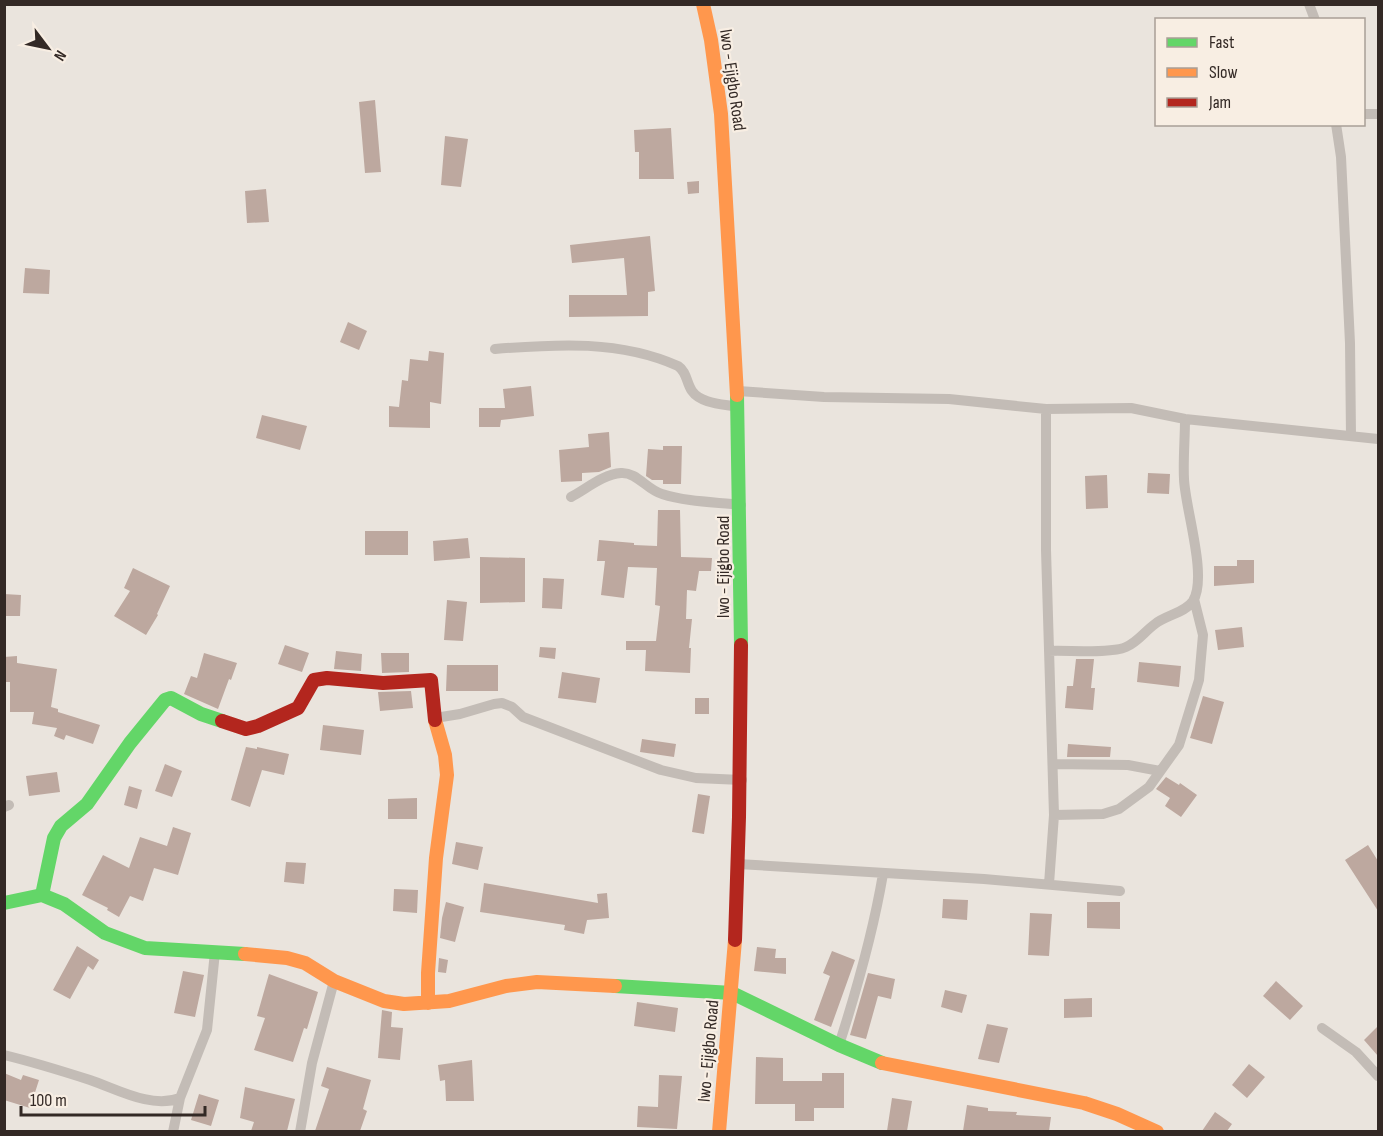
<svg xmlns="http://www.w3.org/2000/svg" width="1383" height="1136" viewBox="0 0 1383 1136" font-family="'Sofia Sans Condensed',sans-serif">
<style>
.building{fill:#bda89f}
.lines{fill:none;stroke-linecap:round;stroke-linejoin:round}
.street{stroke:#c3bcb6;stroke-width:10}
.fast{stroke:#63d668;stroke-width:14}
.slow{stroke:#ff974d;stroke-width:14}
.jam{stroke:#b3261e;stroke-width:14}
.labels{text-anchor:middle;stroke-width:4.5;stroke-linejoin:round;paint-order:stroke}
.street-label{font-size:18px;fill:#332925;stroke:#f8eee3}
</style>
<rect width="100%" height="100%" fill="#eae4dd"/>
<!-- building -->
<path class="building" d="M375 100 381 172 365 173 359 102Z
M671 128 674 179H639V152H635L634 130Z
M445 136 468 139 461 187 441 185Z
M699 181V193L688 194 687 182Z
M266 189 269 222 247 223 245 191Z
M650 236 655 291 648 292V316L569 317V295H627L624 258 572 263 570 245Z
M25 268 50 270 49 294 23 293Z
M348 322 367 331 359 350 340 342Z
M429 351 444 353 441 404 430 402V428L389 427V406L399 407 402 380 408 381 410 359 428 361Z
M531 386 534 416 501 420 500 427H479V408H505L503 389Z
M262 415 307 426 300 450 256 438Z
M609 432 611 467 599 472 582 473V481L561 482 559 450 589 447 588 434Z
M663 446H682L681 484H663V480H652L646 476 648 449 663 450Z
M1148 473 1170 474 1169 494 1147 493Z
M1107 475 1108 508 1086 509 1085 476Z
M658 510H680L681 557 712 558 711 571H699L696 591 687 590 686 619H692L689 648H691L690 673 645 671 646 650H626V641H656L660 606 655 605 657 568 628 567 624 598 601 595 605 561H597L599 540 634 543V545L657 546Z
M365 531H408V555H365Z
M468 538 470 558 434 561 433 541Z
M480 557 525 558V602L480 603Z
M1237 560H1254V583L1214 586V566H1237Z
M133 568 170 586 157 614 158 615 146 635 114 616 130 591 124 588Z
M543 578 564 579 562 609 542 608Z
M4 594 21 595 20 616H4Z
M447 600 467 602 463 641 444 640Z
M1242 627 1244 647 1218 650 1215 630Z
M285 645 309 653 302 672 278 664Z
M540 647 556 648 555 659 539 657Z
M336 651 362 654 361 671 334 669Z
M204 653 237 663 231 680 229 679 218 709 184 694 191 676 197 678Z
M381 653H409V672L382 673Z
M17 656V663L57 669 51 707 58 709V712L100 725 93 744 66 735 64 740 54 736 57 728 32 724 34 712H10V682H4V657Z
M1076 659H1094L1091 688H1095L1093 710 1065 708 1067 686H1073Z
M1139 662 1181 666 1179 687 1137 682Z
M447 665H498V691H446Z
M562 672 600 678 596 703 558 698Z
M411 691 413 708 380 711 378 692Z
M1203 696 1224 702 1212 744 1190 738Z
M695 698H709V714H695Z
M323 725 364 730 361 755 320 750Z
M642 739 676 744 674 757 640 752Z
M1068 744 1111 747 1110 757H1067Z
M246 747 257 749V747L289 754 284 775 262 770 250 807 231 800Z
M165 764 182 771 172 797 155 791Z
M57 772 60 792 29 796 26 776Z
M1166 777 1179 785 1180 783 1197 795 1181 817 1165 806 1170 798 1156 789Z
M129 786 142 790 137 809 124 805Z
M698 794 710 796 704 834 692 832Z
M417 798V819H388V799Z
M173 827 191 833 178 875 154 868 143 901 130 896 119 917 107 910 108 908 82 895 103 855 129 868 140 837 167 846Z
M456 842 483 847 478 870 452 864Z
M1368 845 1378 861V911L1345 860Z
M286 862 306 863 304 884 284 882Z
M484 883 598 903 597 894 607 893 609 918 587 920 584 934 564 930 565 925 480 912Z
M394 889 418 890 417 913 393 911Z
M943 899 968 900 967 920 942 918Z
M446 902 464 907 455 942 440 938 442 918Z
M1087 902H1120V929L1087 928Z
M1030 913 1052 914 1049 956 1028 955Z
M77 946 99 960 93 970 88 966 70 999 53 990Z
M757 947 776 949 775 958H786V974L754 971Z
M832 951 855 960 831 1027 814 1020 830 976 823 973Z
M439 958 448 960 446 973 438 972Z
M183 971 204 975 195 1017 174 1013Z
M868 973 895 979 891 999 878 996 866 1039 850 1035Z
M269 974 318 992 307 1029 304 1028 293 1062 254 1050 265 1018 257 1016Z
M1276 981 1303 1006 1290 1020 1263 996Z
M945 990 967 995 962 1013 941 1007Z
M1092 998V1017L1064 1018V999Z
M637 1002 678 1008 675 1032 634 1026Z
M382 1010 392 1012 391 1027 403 1028 400 1060 378 1058Z
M987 1024 1008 1028 999 1063 978 1059Z
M1378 1026V1056L1364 1040Z
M756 1057 783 1058V1081H822V1073H844V1108H814V1121H795V1104H755Z
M472 1060 474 1101H446L445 1080 440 1081 438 1065Z
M1249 1064 1265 1077 1247 1098 1232 1085Z
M327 1067 371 1080 363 1109 367 1111 360 1131H315L329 1089 321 1086Z
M4 1073 21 1080 23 1075 39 1080 30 1108 4 1100Z
M659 1075 682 1076 677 1129 637 1127 638 1106 658 1107Z
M245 1087 295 1099 287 1131H251L254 1122 240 1118Z
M199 1094 219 1100 211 1126 191 1120Z
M892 1098 912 1101 907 1131H887Z
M967 1105 988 1108V1111L1017 1112 1016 1115 1051 1117 1049 1131H963Z
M1215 1112 1232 1124 1227 1131H1202Z"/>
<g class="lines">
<!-- street -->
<path class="street" d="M1309 4 1315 20
M1364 114H1378
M1336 124 1341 157 1350 343 1351 436
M495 349C557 344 620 340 678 366 687 372 686 382 692 391 701 404 724 404 738 407
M738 391 824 397 949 399 1046 409 1131 408 1185 419 1378 439
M1046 409V550L1054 815 1049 884
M571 497C586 489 604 474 621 473 637 472 647 490 662 494 687 502 715 502 741 505
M1049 651C1068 650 1110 654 1126 647 1138 642 1145 631 1155 624 1166 615 1185 613 1193 601 1208 577 1185 508 1184 479 1183 459 1185 439 1185 419
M435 718 460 714 494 704 502 703 512 707 523 717 661 770 696 778 742 780
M1054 764 1128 765 1160 771
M4 807 9 805
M1054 815 1103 814 1119 809 1149 787 1179 745 1199 680 1203 635 1194 599
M738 864 984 879 1120 891
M1322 1028 1356 1052 1378 1076
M839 1045C857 989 873 933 883 874
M4 1055C33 1062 62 1071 90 1080 117 1089 151 1109 180 1098
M173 1132 180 1098 207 1030 215 952
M300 1132 312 1063 334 981"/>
<!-- fast -->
<path class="fast" d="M737 395 741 645
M42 895 54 838 61 826 87 804 130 743 165 700 171 698 201 714 222 721
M4 903 42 895 64 904 105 933 145 948 245 954
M615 986 732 993 839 1045 882 1063"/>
<!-- slow -->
<path class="slow" d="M703 4 711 40 721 114 737 395
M245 954 287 958 305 963 334 981 384 1001 404 1004 449 1001 506 986 537 982 615 986
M428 1003V973L436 858 447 775 445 755 435 720
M882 1063 1084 1103 1117 1114 1157 1132
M719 1132 735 940"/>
<!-- jam -->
<path class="jam" d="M222 721 246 729 258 726 298 708 314 680 327 678 383 683 431 680 435 720
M735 940 739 817 741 645"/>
</g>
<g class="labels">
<!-- street labels -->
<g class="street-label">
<text transform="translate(733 80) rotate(82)" y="6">Iwo - Ejigbo Road</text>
<text transform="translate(723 567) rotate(-90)" y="6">Iwo - Ejigbo Road</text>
<text transform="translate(708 1051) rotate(-85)" y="6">Iwo - Ejigbo Road</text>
</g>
</g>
<!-- border -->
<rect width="1383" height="1136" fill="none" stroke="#332925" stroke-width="12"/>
<!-- legend -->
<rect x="1155" y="18" width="210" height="108" fill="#f8eee3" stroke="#a99f97" stroke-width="1.5"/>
<rect x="1167" y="38" width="30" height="9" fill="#63d668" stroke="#a99f97" stroke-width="1.5"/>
<text x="1209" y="48" font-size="18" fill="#332925">Fast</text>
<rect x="1167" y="68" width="30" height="9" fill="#ff974d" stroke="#a99f97" stroke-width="1.5"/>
<text x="1209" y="78" font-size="18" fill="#332925">Slow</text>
<rect x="1167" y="98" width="30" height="9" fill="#b3261e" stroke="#a99f97" stroke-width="1.5"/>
<text x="1209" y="108" font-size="18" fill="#332925">Jam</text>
<!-- north arrow -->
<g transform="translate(48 48) rotate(122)" stroke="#f8eee3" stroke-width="4.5" paint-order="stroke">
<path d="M0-4.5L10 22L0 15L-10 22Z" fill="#332925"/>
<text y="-9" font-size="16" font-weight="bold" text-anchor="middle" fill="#332925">N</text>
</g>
<!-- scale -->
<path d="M21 1106v9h184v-9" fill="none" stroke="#332925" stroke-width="3"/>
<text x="30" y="1106" font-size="18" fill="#332925" stroke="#f8eee3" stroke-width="4.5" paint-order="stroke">100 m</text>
</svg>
